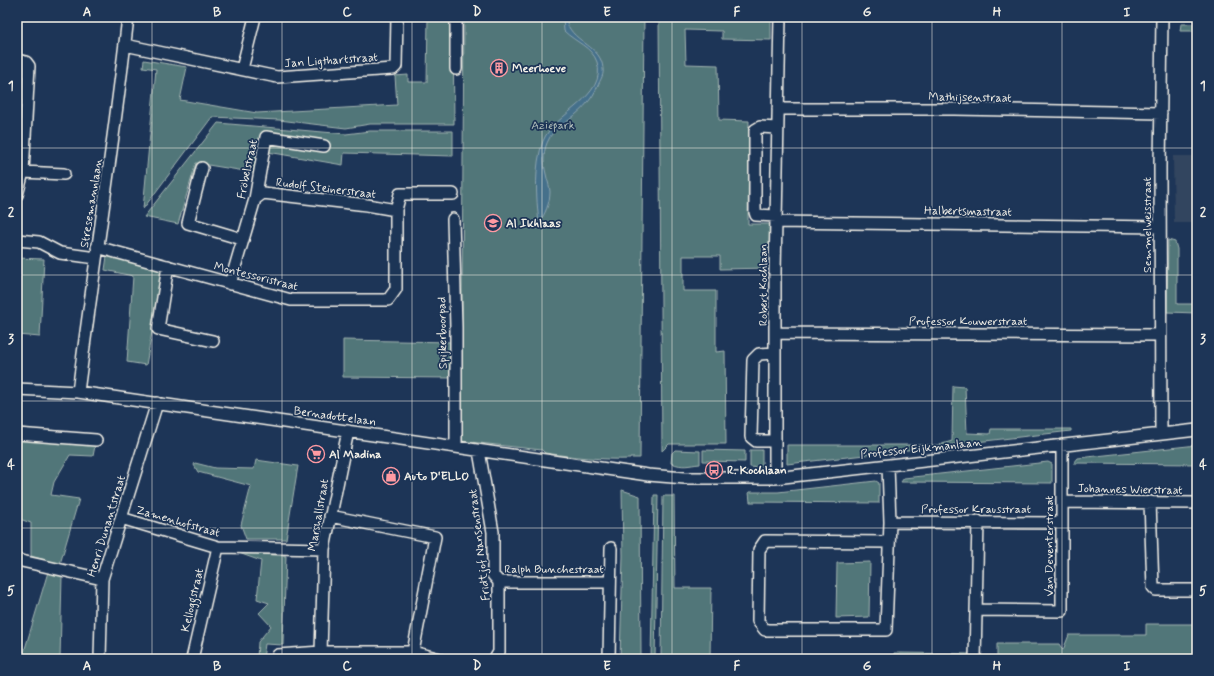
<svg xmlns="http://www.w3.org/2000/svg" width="1214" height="676" viewBox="0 0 1214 676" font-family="Mynerve,sans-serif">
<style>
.built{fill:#32445e}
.green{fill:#517679;stroke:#a2b4b0}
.water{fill:#45708b;stroke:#8ba4b0}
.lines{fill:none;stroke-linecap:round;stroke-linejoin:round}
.minor-casing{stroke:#f4f1e8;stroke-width:14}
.minor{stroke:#1d3557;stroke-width:11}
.grid{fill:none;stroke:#f4f1e8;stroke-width:1;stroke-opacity:0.55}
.labels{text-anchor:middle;stroke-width:3.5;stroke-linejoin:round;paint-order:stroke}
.street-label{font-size:12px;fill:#f4f1e8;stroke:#1d3557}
.poi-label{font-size:12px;font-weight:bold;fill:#f4f1e8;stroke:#1d3557;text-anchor:start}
.park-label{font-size:12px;fill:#b3c0bc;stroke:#1d3557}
.neatline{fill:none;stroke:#f4f1e8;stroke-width:1.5}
.grid-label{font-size:13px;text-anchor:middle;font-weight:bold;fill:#f4f1e8}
</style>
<rect width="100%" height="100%" fill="#1d3557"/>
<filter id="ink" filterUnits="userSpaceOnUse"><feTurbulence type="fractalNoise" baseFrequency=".025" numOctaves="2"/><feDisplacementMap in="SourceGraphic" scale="8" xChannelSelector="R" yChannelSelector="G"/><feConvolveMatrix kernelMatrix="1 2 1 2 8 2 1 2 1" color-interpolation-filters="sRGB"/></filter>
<g filter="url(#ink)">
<!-- built -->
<path class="built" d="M1173 156H1197V223H1174Z"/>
<!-- green -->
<path class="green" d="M428 17H453L454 124H370L346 128 279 120 212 117 143 209 156 69 143 67 144 60 187 67 180 100 257 113 397 105 395 76 408 75V82H427Z
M464 17H644L640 458H630V459C602 460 573 457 545 453L542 450 461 441Z
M659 17H771V40L722 39V31L685 30 686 64 718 65 719 120 749 121 748 224H771L770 268 720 269V256H683V291H716V352L725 351 726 444H669L662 451Z
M1181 24H1197V31H1180Z
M17 70 21 71 17 125Z
M218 123 346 134 370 131H453V156L344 153 343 165 268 152 263 174 196 163 178 224 144 217Z
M1168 240 1175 242 1177 249V304H1197V313L1167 312Z
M107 256 163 270 146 365 127 362 133 276 105 270Z
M17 258 44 259 40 337 17 335Z
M343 340 452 342V378L343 377Z
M953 386 965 387 967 433 990 434 991 429H1071V431L787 464V445H939L952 441Z
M17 439 64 442 95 446 93 456 70 455 54 482 51 495 79 499 60 564 31 556V523L17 518Z
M1197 445V464L1074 463 1078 458Z
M675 450 700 451V464C688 465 684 468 671 463L672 453Z
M703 450 745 451V462L703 461Z
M750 450H762V468L750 467Z
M256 460 298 466 286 539H246L241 525 251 486 198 472 194 465 195 463 215 468 254 469Z
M1048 462 1052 464V483L901 482 904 478Z
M876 481 879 483V503L750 502 749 492H778Z
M622 490 640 496 641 659H620L623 556Z
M654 495H658L655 659H651Z
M663 496H674L675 588H711L710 659H661Z
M236 552 286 556 283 645 265 644 263 659H257L258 642 271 626 259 613 269 603 257 599 261 561Z
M870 562 869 617 836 618 837 563Z
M48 572 62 576 60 659H24V652Z
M1146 624H1197V659H997V644H1059L1063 650 1069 635H1146Z
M894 653 975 654V659H894Z"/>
<!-- water -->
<path class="water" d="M563 17H569L567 23C574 43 602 46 603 69 604 74 601 79 599 83 592 102 579 112 564 124 558 128 552 132 549 139 543 149 543 163 546 174 547 180 550 186 550 192 550 203 545 214 539 223 536 196 534 167 543 141 554 113 608 97 597 62 592 47 575 42 564 31Z"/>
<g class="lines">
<!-- minor casing -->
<g class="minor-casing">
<path id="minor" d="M125 45 277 77 393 69 396 66 397 17
M17 60 26 62 29 66 23 172 17 195
M242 69 255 17
M456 69V17
M778 109H954L1161 113
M202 168 188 223 242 239
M23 172 64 174
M255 199 263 193 367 205 396 210
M776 216 756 215 755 212V130L760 127 777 128
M453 219 456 327V447
M776 222 1160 227
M17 240 39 242 60 253 96 258
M97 247 291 300H388L396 289V210L400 194H453
M168 266 158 329 213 341
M230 284 255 199 266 137 324 146
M776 333 1159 335
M17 389 78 392 648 475 685 478H775L1197 430
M78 392C94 267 114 142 128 17
M17 434 96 440
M1161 434 1160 167 1162 17
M774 441H756L751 437 753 360 759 354 775 353
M479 451 493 532V575L499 582V652L495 659
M888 466 890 522 886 630H765L758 621 759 550 765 541 889 542
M775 478V272L780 17
M1062 502 1197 503
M1150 502 1153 587 1156 590H1197
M121 518 218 547 324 549
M890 522 1062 523
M17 560 102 579
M499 582H610
M976 610 1062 611V445
M321 652 324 549 348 431
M413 652 440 659
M100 659 102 579 157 403
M192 659 218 547
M278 659V655L321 652H413L435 537 330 516
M609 659 611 548
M975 659 978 521"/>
</g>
<!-- minor -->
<use href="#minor" class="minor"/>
</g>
</g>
<!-- grid -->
<path class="grid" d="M152 17V659M282 17V659M412 17V659M542 17V659M672 17V659M802 17V659M932 17V659M1062 17V659M17 148H1197M17 275H1197M17 401H1197M17 528H1197"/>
<!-- icons -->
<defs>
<g id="building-ring" transform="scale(0.9)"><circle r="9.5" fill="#1d3557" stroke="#ff9aa2" stroke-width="1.5"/><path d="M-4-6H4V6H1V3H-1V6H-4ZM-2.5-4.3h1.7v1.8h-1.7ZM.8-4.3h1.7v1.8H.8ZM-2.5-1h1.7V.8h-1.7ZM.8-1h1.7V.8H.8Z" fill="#ff9aa2"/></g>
<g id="school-ring" transform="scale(0.9)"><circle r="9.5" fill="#1d3557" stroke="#ff9aa2" stroke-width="1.5"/><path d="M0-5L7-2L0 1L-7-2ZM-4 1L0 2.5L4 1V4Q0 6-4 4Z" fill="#ff9aa2"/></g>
<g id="supermarket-ring" transform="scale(0.9)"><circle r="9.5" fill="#1d3557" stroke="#ff9aa2" stroke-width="1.5"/><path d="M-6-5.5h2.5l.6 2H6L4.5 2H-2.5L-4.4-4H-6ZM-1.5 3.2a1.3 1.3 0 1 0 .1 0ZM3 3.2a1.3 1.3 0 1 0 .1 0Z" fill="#ff9aa2"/></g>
<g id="bus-ring" transform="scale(0.9)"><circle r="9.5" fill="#1d3557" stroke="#ff9aa2" stroke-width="1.5"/><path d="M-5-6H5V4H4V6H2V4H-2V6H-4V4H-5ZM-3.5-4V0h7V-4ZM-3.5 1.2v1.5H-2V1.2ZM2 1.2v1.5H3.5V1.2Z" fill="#ff9aa2"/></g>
<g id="shop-ring" transform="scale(0.9)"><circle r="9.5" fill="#1d3557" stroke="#ff9aa2" stroke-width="1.5"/><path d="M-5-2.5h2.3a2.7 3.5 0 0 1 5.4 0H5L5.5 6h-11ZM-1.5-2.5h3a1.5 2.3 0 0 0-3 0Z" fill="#ff9aa2"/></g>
</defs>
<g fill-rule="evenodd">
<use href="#building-ring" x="499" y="68"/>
<use href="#school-ring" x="493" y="223"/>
<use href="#supermarket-ring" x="316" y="454"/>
<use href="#bus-ring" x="714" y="470"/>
<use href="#shop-ring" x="391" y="476"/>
</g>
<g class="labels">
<!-- street labels -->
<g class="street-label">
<text transform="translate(331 60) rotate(-4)" y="4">Jan Ligthartstraat</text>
<text transform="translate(970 97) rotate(1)" y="4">Mathijsenstraat</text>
<text transform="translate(247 169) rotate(-78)" y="4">Fröbelstraat</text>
<text transform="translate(326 188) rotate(7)" y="4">Rudolf Steinerstraat</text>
<text transform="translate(91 203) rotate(-81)" y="4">Stresemannlaan</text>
<text transform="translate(968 211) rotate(1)" y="4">Halbertsmastraat</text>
<text transform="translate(1147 225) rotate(-90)" y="4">Semmelweisstraat</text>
<text transform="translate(256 276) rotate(14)" y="4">Montessoristraat</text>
<text transform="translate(763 285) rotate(-90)" y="4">Robert Kochlaan</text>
<text x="968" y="325">Professor Kouwerstraat</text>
<text transform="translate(442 333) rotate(-91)" y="4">Spijkerboorpad</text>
<text transform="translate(335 416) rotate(8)" y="4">Bernadottelaan</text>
<text transform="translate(921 448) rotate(-6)" y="4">Professor Eijkmanlaan</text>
<text transform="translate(1130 489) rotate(1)" y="4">Johannes Wierstraat</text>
<text x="976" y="513">Professor Krausstraat</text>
<text transform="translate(318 515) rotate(-80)" y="4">Marshallstraat</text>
<text transform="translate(178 521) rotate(16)" y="4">Zamenhofstraat</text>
<text transform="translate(106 526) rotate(-73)" y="4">Henri Dunantstraat</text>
<text transform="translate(479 545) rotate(-97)" y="4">Fridtjof Nansenstraat</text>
<text transform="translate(1049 546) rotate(-90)" y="4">Van Deventerstraat</text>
<text x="554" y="573">Ralph Bunchestraat</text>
<text transform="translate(192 600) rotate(-77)" y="4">Kelloggstraat</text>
</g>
<!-- poi labels -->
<g class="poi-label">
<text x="512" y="72">Meerhoeve</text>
<text x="506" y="227">Al Ikhlaas</text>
<text x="329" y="458">Al Madina</text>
<text x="727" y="474">R. Kochlaan</text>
<text x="404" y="480">Auto D'ELLO</text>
</g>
<!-- park labels -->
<g class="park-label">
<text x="553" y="129">Aziëpark</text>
</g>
</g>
<!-- margin -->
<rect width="1214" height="676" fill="none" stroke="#1d3557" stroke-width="44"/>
<rect x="22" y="22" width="1170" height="632" class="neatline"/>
<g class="grid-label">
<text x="87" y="16">A</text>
<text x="217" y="16">B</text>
<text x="347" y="16">C</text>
<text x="477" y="16">D</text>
<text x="607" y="16">E</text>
<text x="737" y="16">F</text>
<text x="867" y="16">G</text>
<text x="997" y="16">H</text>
<text x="1127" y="16">I</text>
<text x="11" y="90">1</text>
<text x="1203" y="90">1</text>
<text x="11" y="216">2</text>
<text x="1203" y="216">2</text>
<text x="11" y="343">3</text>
<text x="1203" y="343">3</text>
<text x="11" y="469">4</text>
<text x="1203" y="469">4</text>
<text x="11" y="595">5</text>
<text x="1203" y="595">5</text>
<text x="87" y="670">A</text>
<text x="217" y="670">B</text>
<text x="347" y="670">C</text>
<text x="477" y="670">D</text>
<text x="607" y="670">E</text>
<text x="737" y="670">F</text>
<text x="867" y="670">G</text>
<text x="997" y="670">H</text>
<text x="1127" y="670">I</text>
</g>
</svg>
